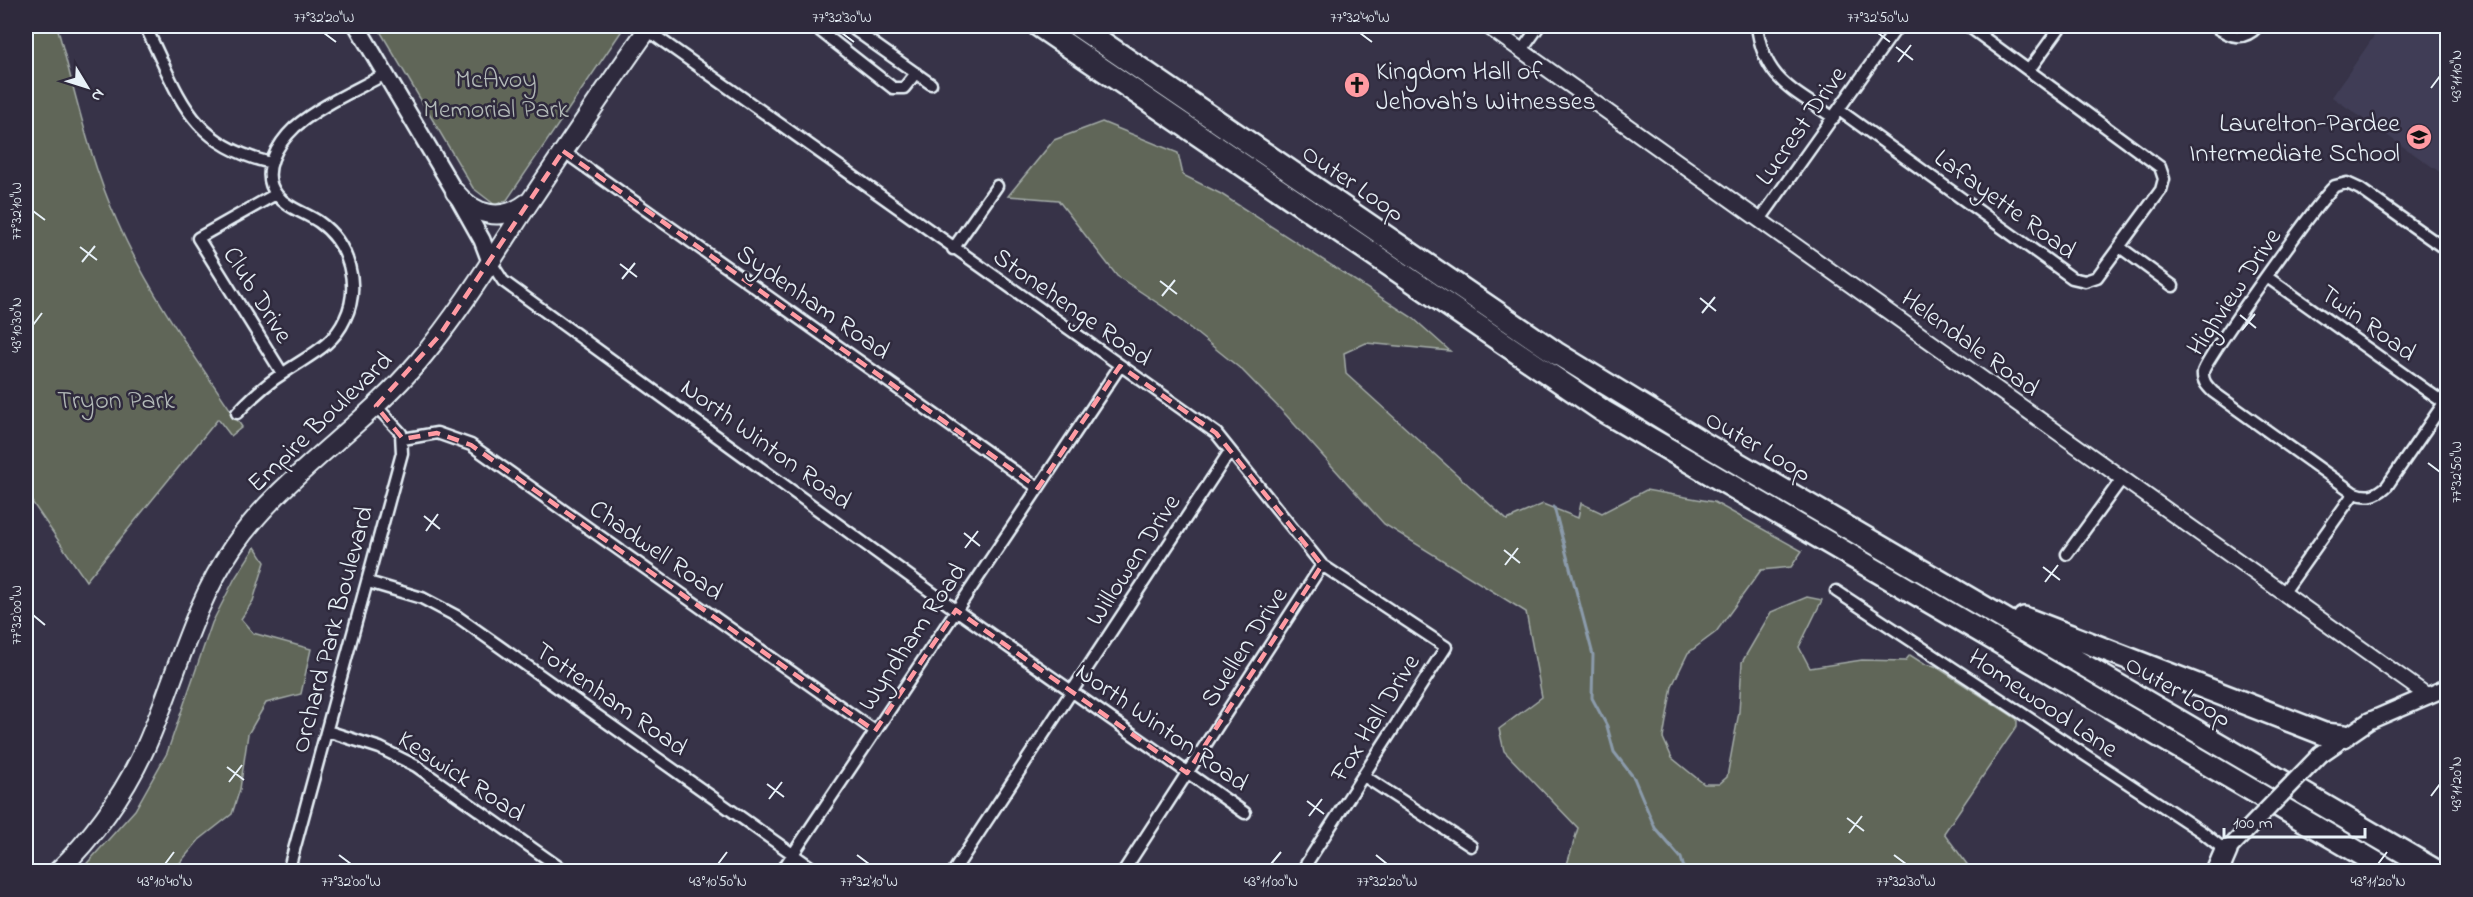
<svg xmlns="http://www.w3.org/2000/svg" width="2473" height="897" viewBox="0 0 2473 897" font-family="'Indie Flower',sans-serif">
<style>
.built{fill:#403e56}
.green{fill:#606659;stroke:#a4aca8;stroke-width:1.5}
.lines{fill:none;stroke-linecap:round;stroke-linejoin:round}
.stream{stroke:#8b9bab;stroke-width:3}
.minor-casing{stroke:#e8f1f8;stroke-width:15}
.tertiary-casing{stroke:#e8f1f8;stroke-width:18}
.secondary-casing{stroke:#e8f1f8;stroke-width:20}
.primary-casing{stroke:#e8f1f8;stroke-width:22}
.motorway-casing{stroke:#e8f1f8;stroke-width:26}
.minor{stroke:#2f2a3d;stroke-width:10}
.tertiary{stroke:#2f2a3d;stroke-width:14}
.secondary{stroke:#2f2a3d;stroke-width:15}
.primary{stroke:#2f2a3d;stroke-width:18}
.motorway{stroke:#2f2a3d;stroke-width:21}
.secondary-bridge-casing{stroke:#e8f1f8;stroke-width:20;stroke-linecap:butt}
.secondary-bridge{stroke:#2f2a3d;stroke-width:15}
.marked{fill:none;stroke:#ff9aa2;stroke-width:4.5;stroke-dasharray:12 8;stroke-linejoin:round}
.ticks{fill:none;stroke:#e8f1f8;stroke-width:2}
.labels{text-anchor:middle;stroke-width:5;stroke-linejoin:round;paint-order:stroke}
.poi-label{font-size:26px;fill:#e8f1f8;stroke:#2f2a3d;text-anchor:start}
.park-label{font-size:26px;fill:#b2b9b8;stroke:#2f2a3d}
.street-label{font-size:26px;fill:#e8f1f8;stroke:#2f2a3d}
.neatline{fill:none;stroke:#e8f1f8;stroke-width:2}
.ticks-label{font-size:15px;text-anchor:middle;fill:#e8f1f8}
</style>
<rect width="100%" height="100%" fill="#373348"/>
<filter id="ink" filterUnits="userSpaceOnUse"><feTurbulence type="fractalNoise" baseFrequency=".0167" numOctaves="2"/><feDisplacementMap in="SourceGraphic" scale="12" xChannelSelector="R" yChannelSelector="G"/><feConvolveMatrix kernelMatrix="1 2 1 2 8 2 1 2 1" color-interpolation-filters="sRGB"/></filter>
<g filter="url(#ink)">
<!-- built -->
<path class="built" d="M2381 26H2447V177L2332 97Z"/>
<!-- green -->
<path class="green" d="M26 26H57C75 91 89 159 117 221 149 294 198 361 242 427L231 436 218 419 86 581 26 493Z
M377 26H625L507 200 495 205 473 188Z
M1102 122 1178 153 1183 175 1221 194 1413 318 1450 351 1366 343 1344 353 1346 374 1507 520 1543 504 1578 518 1581 503 1602 513 1646 490 1714 502 1802 551 1791 567 1761 570 1716 632 1688 653 1672 686 1663 738 1672 758 1704 784H1719L1727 777 1739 712 1742 662 1771 612 1807 597 1822 600 1799 647 1810 668 1862 660 1905 661 1910 655 1924 664 1935 666 2017 719V726L1944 833 1972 871H1565L1578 828 1504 751 1499 729 1542 697 1526 612 1384 524 1286 415 1242 370 1165 308 1117 276 1058 200 1008 196 1054 140Z
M255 547 265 562 253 601 241 619 253 633 311 649 301 694 266 703 248 734 240 789 232 814 199 840 173 871H80L135 810 167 753 212 623 235 578Z"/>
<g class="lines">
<!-- stream -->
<path class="stream" d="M1554 507 1593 655 1592 698 1607 726 1614 752 1634 778 1655 828 1681 858 1685 872"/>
<!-- minor casing -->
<g class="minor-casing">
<path id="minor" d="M145 26C180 95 187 143 271 163
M814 26 893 88H904L916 73
M849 26 931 84
M1757 26C1764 80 1792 89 1834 118
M2214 26C2230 37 2243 42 2258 26
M647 30 1216 433 1322 565 1446 647 1301 872
M1522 50 1539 26
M2029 70 2061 26
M1839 110 2072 278 2085 281 2097 277 2161 190 2164 179 2160 167 1968 26
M563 151 1038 488
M276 194 198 238 282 373
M1759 221 1898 26
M2121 248 2173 286
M953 249 997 186
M2448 251 2360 189 2347 183 2335 186C2321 197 2205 360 2203 372 2202 381 2207 386 2213 392L2354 493C2368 498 2376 496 2387 486L2448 397
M490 261 503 281 956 610 1245 813
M2267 277 2444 403
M237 413C251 398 267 383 285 372 308 356 333 346 345 319 361 286 349 243 319 222 306 213 287 208 277 195 259 173 278 143 295 127 321 105 356 90 385 74
M403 439 437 433 471 445 875 731
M2067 554 2121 480
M368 582 422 598 458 617 818 872
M1836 591 2202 832 2226 851
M2284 592 2354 493
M327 731 380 748 416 766 566 872
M1364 776 1471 846
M288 872 402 453 401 433 376 406
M781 872 1120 366
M953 872 1230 451
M1123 872 1322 565"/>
</g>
<!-- tertiary casing -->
<g class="tertiary-casing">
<path id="tertiary" d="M1487 26 2428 696"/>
</g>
<!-- secondary casing -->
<g class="secondary-casing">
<path id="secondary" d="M357 26 455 192 482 240 490 261
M2321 754 2369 721 2448 687
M2220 858 2245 832"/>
</g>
<!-- primary casing -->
<g class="primary-casing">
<path id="primary" d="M455 192C474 215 501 223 527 203
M57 872C94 836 126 791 147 744 176 678 192 607 233 547 283 475 361 429 418 362 455 318 486 269 517 221 561 155 604 90 650 26"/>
</g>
<!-- motorway casing -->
<g class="motorway-casing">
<path id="motorway" d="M1039 26 1603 411 2392 872
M1078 26 1556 353 1703 443 2438 872
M2024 618 2324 734 2344 736
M2217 872 2226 851"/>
</g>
<!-- minor -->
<use href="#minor" class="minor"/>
<!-- tertiary -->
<use href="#tertiary" class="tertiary"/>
<!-- secondary -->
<use href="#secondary" class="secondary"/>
<!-- primary -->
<use href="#primary" class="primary"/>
<!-- motorway -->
<use href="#motorway" class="motorway"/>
<!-- secondary-bridge casing -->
<g class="secondary-bridge-casing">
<path id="secondary-bridge" d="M2245 832 2321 754"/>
</g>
<!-- secondary-bridge -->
<use href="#secondary-bridge" class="secondary-bridge"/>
</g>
</g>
<!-- marked area -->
<path class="marked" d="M563 151 1038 488 1120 366 1216 433 1322 565 1187 773 956 610 875 731 471 445 437 433 403 439 376 406 439 336Z"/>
<!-- ticks -->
<path class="ticks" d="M324 33 336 42M842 33 854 42M1360 33 1372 42M1878 33 1890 42M1896 47 1913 60M1898 62 1911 45M2431 88 2440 76M33 211 45 220M80 247 97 260M82 262 95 246M620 264 637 277M622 279 635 263M1160 281 1177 294M1162 296 1175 280M1700 298 1716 311M1702 313 1715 297M2240 315 2256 328M33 325 42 313M2242 330 2255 314M2428 463 2440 472M424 516 440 529M426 531 438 514M964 533 980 546M965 548 978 531M1504 550 1520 563M1505 565 1518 548M2043 567 2060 580M2045 582 2058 565M33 615 45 625M227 767 244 780M229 782 242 765M767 784 784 797M2431 796 2440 784M769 799 782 782M1307 801 1324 814M1309 816 1322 799M1847 818 1864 831M1849 833 1862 816M339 855 351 864M857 855 869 864M1376 855 1387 864M1894 855 1906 864M165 864 174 852M718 864 727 852M1271 864 1281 852M2378 864 2387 852"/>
<!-- icons -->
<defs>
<g id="church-disc" transform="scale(1.35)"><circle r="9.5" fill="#ff9aa2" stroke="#2f2a3d"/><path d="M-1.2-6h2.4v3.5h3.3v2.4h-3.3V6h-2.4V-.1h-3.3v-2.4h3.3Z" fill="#111"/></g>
<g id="school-disc" transform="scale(1.35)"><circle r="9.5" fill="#ff9aa2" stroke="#2f2a3d"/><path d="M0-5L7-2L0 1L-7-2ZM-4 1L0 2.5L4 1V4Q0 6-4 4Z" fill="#111"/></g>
</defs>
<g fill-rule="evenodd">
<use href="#church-disc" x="1357" y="85"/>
<use href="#school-disc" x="2419" y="137"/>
</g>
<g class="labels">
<!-- poi labels -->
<g class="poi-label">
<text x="1376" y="79">Kingdom Hall of<tspan x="1376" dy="30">Jehovah’s Witnesses</tspan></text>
<text x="2400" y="131" text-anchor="end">Laurelton-Pardee<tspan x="2400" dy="30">Intermediate School</tspan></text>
</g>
<!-- park labels -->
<g class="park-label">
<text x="496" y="87">McAvoy<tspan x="496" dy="30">Memorial Park</tspan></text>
<text x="116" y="408">Tryon Park</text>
</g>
<!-- street labels -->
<g class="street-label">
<text transform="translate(1800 125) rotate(-55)" y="9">Lucrest Drive</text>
<text transform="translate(1354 182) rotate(34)" y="9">Outer Loop</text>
<text transform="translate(2006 203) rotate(36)" y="9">Lafayette Road</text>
<text transform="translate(2233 291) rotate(-56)" y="9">Highview Drive</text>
<text transform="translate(259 294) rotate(58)" y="9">Club Drive</text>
<text transform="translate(814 301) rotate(35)" y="9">Sydenham Road</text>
<text transform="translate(1073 306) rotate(35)" y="9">Stonehenge Road</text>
<text transform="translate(2369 322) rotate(36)" y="9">Twin Road</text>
<text transform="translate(1971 342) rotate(36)" y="9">Helendale Road</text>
<text transform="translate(319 421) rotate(-44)" y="9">Empire Boulevard</text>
<text transform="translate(767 443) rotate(36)" y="9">North Winton Road</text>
<text transform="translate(1759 445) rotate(30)" y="9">Outer Loop</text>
<text transform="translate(657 549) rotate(35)" y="9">Chadwell Road</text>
<text transform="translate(1132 559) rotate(-57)" y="9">Willowen Drive</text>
<text transform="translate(331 629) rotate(-75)" y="9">Orchard Park Boulevard</text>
<text transform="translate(911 636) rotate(-56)" y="9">Wyndham Road</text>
<text transform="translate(1243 646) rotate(-57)" y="9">Suellen Drive</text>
<text transform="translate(2179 690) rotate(30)" y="9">Outer Loop</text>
<text transform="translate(612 698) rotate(35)" y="9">Tottenham Road</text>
<text transform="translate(2044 702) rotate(34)" y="9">Homewood Lane</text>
<text transform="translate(1374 717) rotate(-58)" y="9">Fox Hall Drive</text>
<text transform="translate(1163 726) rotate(35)" y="9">North Winton Road</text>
<text transform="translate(462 775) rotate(33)" y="9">Keswick Road</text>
</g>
</g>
<!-- margin -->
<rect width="2473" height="897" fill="none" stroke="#2f2a3d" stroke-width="66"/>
<!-- north arrow -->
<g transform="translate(87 87) rotate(128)" stroke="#2f2a3d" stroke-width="4.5" paint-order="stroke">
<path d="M0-4.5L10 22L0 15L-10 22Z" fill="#e8f1f8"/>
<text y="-9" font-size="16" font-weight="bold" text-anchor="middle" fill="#e8f1f8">N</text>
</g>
<!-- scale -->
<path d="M2224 828v9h141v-9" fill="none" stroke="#e8f1f8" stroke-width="3"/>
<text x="2233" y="828" font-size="18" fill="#e8f1f8" stroke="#2f2a3d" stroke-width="4.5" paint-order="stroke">100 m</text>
<rect x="33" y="33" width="2407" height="831" class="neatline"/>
<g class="ticks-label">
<text x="324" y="22">77°32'20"W</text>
<text x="842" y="22">77°32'30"W</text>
<text x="1360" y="22">77°32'40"W</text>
<text x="1878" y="22">77°32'50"W</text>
<text transform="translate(2456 76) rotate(-90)" y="5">43°11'10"N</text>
<text transform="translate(16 211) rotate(-90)" y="5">77°32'10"W</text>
<text transform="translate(16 325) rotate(-90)" y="5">43°10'30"N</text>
<text transform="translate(2456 472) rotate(-90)" y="5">77°32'50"W</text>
<text transform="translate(16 615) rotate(-90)" y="5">77°32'00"W</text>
<text transform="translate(2456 784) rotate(-90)" y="5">43°11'20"N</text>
<text x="165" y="886">43°10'40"N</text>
<text x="351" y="886">77°32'00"W</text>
<text x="718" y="886">43°10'50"N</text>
<text x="869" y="886">77°32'10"W</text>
<text x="1271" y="886">43°11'00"N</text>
<text x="1387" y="886">77°32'20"W</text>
<text x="1906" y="886">77°32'30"W</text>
<text x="2378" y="886">43°11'20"N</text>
</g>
</svg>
